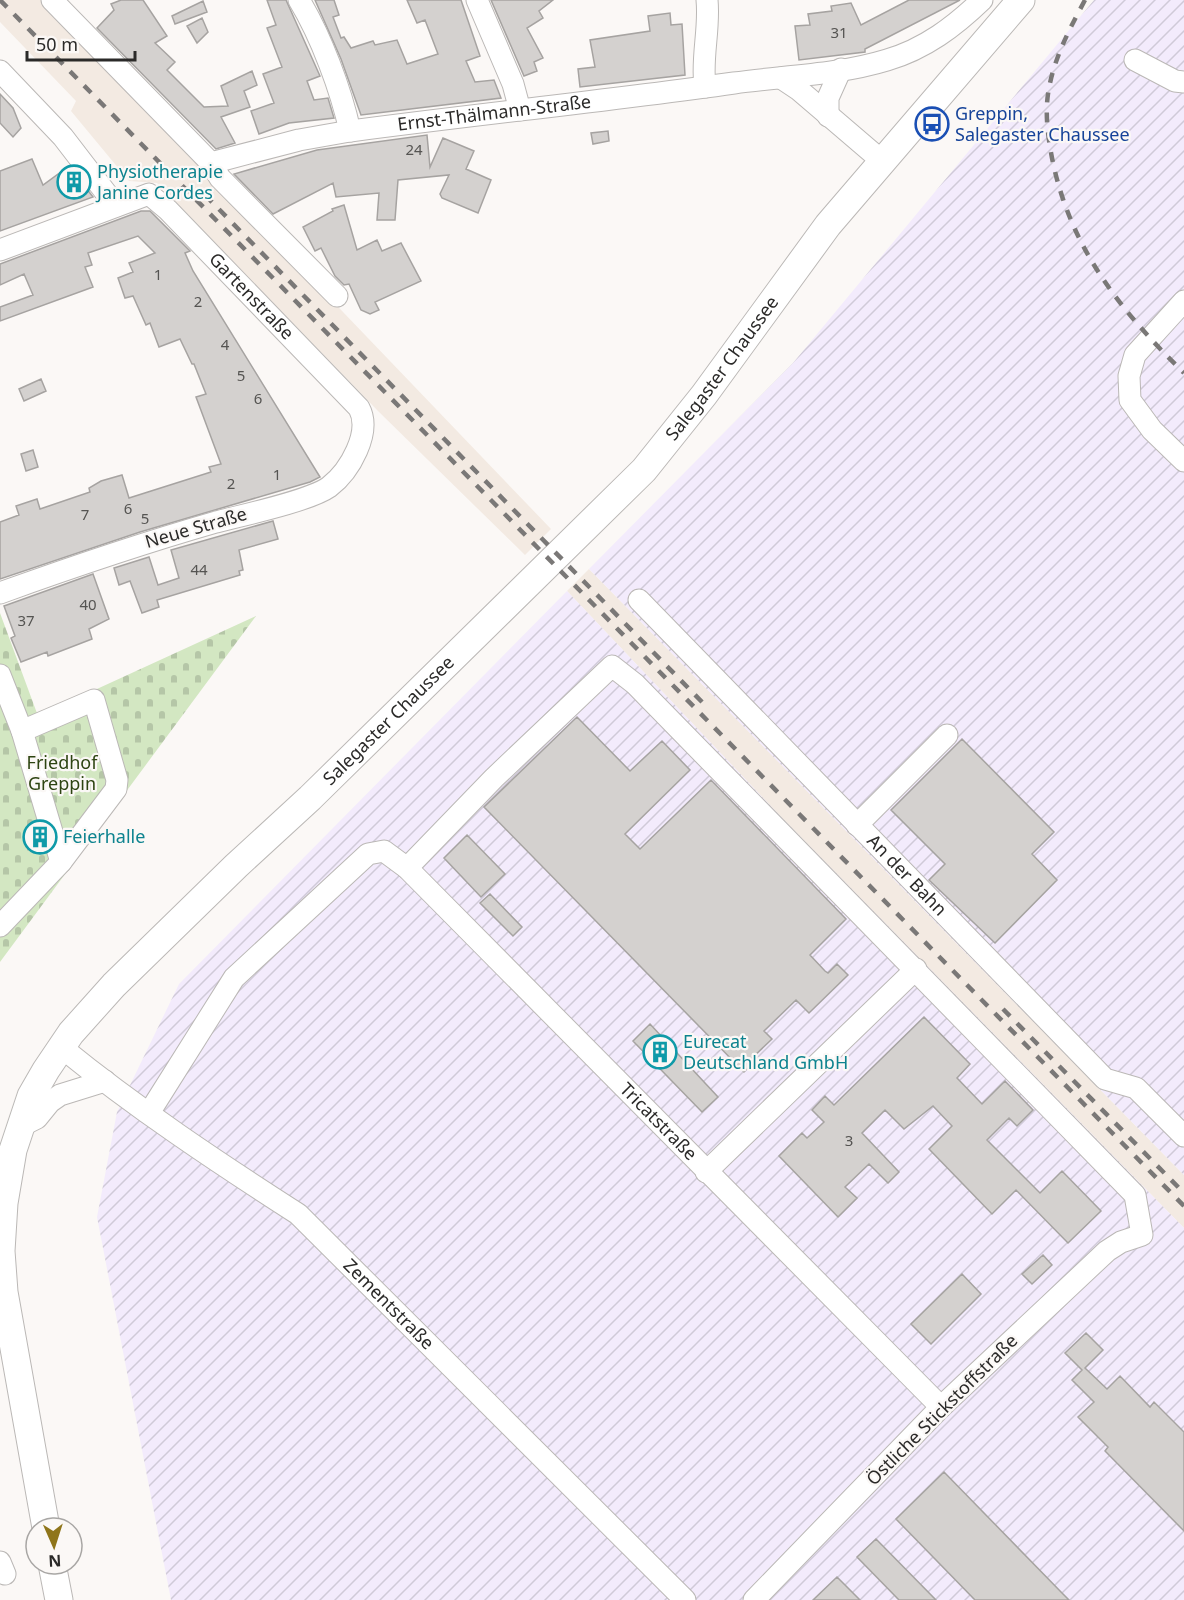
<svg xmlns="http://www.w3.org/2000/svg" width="1184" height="1600" viewBox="0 0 1184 1600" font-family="'Noto Sans',sans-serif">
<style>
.built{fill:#f3eae2}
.industrial{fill:url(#industrial-furrows)}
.cemetery{fill:url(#cemetery-stones)}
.building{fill:#d4d1cf;stroke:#a6a3a1;stroke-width:1.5}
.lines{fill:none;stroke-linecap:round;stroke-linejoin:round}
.minor-casing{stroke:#bbb8b6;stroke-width:23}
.major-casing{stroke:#bbb8b6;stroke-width:29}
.minor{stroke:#fff;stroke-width:21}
.major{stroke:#fff;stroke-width:27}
.rail{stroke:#7a7877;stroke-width:4.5;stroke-dasharray:10 10;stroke-linecap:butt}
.labels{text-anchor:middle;stroke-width:4.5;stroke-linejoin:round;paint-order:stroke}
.number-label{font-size:15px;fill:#555452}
.street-label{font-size:18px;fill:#2b2a29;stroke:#fbf8f6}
.transit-label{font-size:18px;fill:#164399;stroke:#fbf8f6;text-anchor:start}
.culture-label{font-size:18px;fill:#0d838f;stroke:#fbf8f6;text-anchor:start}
.park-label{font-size:18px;fill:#2d4411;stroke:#fbf8f6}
</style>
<defs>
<pattern id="industrial-furrows" width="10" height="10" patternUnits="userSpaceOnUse" patternTransform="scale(1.5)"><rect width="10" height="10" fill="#f3ebfc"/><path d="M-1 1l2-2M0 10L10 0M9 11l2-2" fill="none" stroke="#d0cad8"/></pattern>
<pattern id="cemetery-stones" width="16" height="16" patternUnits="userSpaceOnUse" patternTransform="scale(1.5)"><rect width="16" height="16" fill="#d3e7c2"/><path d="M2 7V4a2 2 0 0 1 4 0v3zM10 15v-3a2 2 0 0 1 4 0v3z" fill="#b5c6a7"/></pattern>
</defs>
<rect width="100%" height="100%" fill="#fbf8f6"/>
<!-- built -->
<path class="built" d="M0 0H44L551 529 525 555 378 411 157 183 129 181 71 111 76 101 0 22Z
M589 569 1184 1175V1228L784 820 567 591Z"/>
<!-- industrial -->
<path class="industrial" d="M1094 0H1184V1175L589 569 793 363Z
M567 591 784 820 1184 1228V1600H171L97 1217 117 1112 179 984Z"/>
<!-- cemetery -->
<path class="cemetery" d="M0 613 38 716 256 616 0 962Z"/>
<!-- building -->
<path class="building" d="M121 0H143L167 36 155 43 175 62 167 70 204 107 228 106 221 86 252 71 257 85 244 91 250 107 221 117 235 143 216 149 97 28 114 10 111 4Z
M267 0H286L320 76 307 81 314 100 328 98 334 118 289 123 259 134 251 111 274 103 263 74 282 67 267 28 276 25Z
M315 0H334L339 15 333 17 341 38 344 37 351 48 373 41 375 45 397 40 407 64 438 54 425 20 417 23 407 0H461L480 56 466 61 475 82 494 80 501 98 361 115 341 59Z
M491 0H553L539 11 543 18 527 28 543 58 534 62 537 71 524 76Z
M909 0H960L865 49V52L799 60 795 26 810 25 808 14 832 11 831 6 851 3 861 25Z
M203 1 207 12 175 24 172 16Z
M670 13 671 25 682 24 685 75 580 87 578 69 595 67 590 40 650 31 648 16Z
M202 18 208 32 197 43 187 26Z
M0 94 13 108 21 128 13 137 0 123Z
M608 131 609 141 593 144 591 133Z
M427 135 430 167 443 138 474 151 466 169 491 180 478 213 442 198 440 194 449 175 398 180 395 220H377L379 193 336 197 333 183 273 214 234 174 317 150Z
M32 159 43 185 69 166 93 197 0 231V171Z
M344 205 357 250 377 240 382 251 401 243 421 281 375 302 379 310 370 314 361 310 349 284 344 285 335 276 321 248 315 251 303 227 333 211 332 209Z
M141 211H150L190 251 185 253 193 271 320 477 310 482 140 532 0 579V522L19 515 16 506 37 499 40 509 90 492 89 488 101 481 122 475 129 498 211 472 209 467 221 464 196 397 206 394 194 364H192L180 339 159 347 150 323 146 325 133 296 125 298 118 278 133 272 129 263 155 253 138 236 88 253 92 265 85 267 93 287 0 321V307L33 295 24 274 0 285V264Z
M41 379 46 391 24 401 19 389Z
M33 450 38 467 26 471 21 454Z
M273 521 278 539 239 550 243 570 239 571 240 575 157 600 159 607 142 613 130 581 119 585 114 568 149 557 158 585 179 578 171 550Z
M93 574 109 619 89 629 92 639 48 656 47 652 21 662 11 638 15 636 4 606Z
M577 717 630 771 662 741 690 770 625 834 640 849 711 780 846 919 810 955 825 971 828 973 837 964 848 975 809 1013 796 1000 764 1031 772 1039 749 1061 752 1064 744 1072 484 807Z
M962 739 1054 832 1032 854 1057 880 995 943 929 880 945 864 891 810Z
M36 822 45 852 44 853 34 849 28 828 29 824Z
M467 835 505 874 481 897 444 858Z
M490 894 522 927 513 936 480 903Z
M924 1017 970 1064 957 1078 982 1104 1005 1081 1033 1110 1017 1126 1009 1118 987 1140 1040 1193 1062 1171 1101 1211 1068 1243 1016 1190 992 1214 929 1149 952 1126 933 1106 904 1129 885 1110 862 1133 899 1172 888 1183 869 1164 845 1187 857 1198 838 1217 779 1156 802 1133 807 1138 824 1122 812 1110 825 1096 834 1105Z
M650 1024 718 1097 702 1112 633 1041Z
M1043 1255 1052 1265 1032 1284 1022 1274Z
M962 1274 981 1294 931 1344 911 1324Z
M1086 1333 1103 1350 1085 1368 1107 1389 1120 1376 1150 1407 1154 1402 1184 1432V1531L1105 1451 1108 1447 1078 1417 1094 1402 1072 1380 1082 1370 1065 1353Z
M944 1472 1062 1593 1069 1600H975L896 1519Z
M876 1539 936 1600H899L857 1557Z
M837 1577 860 1600H813Z"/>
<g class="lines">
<!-- minor casing -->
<g class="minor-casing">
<g id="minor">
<path d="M52 0 211 163 220 178 337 296"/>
<path d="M299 0C321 36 341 90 350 131"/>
<path d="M477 0 513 84 520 110"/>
<path d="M1135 60 1175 81 1184 82"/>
<path d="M0 71 63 137 116 206"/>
<path d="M781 78 799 90 882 161"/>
<path d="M705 87C701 58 710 29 707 0"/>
<path d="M828 116V98L841 69"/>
<path id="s1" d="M211 163 299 140 350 131C478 114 607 101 734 83 785 76 838 75 887 60 925 49 955 26 982 0"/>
<path id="s2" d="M0 250 149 194 168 210 359 408C372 432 350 471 329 487 309 501 243 515 216 522 143 543 72 567 0 593"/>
<path d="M1184 301 1135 355 1129 376 1130 400 1152 430 1184 461"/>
<path id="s3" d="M639 600 1105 1079 1136 1088 1184 1136"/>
<path d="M0 675 22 731 61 862 0 926"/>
<path d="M22 731 94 700 117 780 116 789 61 862"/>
<path d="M857 825 947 735"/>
<path d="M407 868 494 778 612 666 635 684 1135 1195 1142 1235 1121 1242 1107 1251 941 1407 754 1600"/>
<path id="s4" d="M61 1047C136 1108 217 1162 298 1214L685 1600"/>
<path id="s5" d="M149 1113 234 978 368 854 384 851 407 868 941 1407"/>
<path d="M19 1127 37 1118 50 1102 60 1095 105 1081"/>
<path d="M706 1172 916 969"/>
<path d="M0 1562 5 1574"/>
</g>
</g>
<!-- major casing -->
<g class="major-casing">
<g id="major">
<path id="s6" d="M46 1528 4 1292 1 1251 4 1203 13 1150 31 1096 46 1070 71 1033 114 985 236 866 310 798 644 470 704 395 828 225 1021 0"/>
<path d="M52 1564 59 1600"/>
</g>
</g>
<!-- minor -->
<use href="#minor" class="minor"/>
<!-- major -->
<use href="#major" class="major"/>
<!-- rail -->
<path class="rail" d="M0 0 1184 1206
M1085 0C1069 30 1053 60 1048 94 1045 115 1048 137 1052 158 1070 248 1120 310 1184 373
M205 195 703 703
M1003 1009 1184 1193"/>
</g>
<!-- icons -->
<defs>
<g id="bus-ring" transform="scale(1.725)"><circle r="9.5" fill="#fbf8f6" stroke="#1a4fb4" stroke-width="1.5"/><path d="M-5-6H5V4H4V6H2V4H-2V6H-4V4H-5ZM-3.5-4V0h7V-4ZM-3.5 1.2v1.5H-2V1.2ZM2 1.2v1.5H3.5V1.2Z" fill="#1a4fb4"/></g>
<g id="building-ring" transform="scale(1.725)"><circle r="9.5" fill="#fbf8f6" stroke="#0f9aa8" stroke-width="1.5"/><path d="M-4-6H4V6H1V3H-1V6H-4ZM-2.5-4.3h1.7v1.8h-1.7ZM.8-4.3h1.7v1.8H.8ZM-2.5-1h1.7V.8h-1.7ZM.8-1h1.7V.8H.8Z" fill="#0f9aa8"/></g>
</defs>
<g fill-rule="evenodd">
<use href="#bus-ring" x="932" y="124"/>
<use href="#building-ring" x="74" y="182"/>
<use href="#building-ring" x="40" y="837"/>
<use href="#building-ring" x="660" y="1052"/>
</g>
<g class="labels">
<!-- number labels -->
<g class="number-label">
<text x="839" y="38">31</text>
<text x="414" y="155">24</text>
<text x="158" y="280">1</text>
<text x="198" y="307">2</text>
<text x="225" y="350">4</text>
<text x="241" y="381">5</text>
<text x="258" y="404">6</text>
<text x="277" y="480">1</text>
<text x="231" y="489">2</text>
<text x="128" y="514">6</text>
<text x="85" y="520">7</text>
<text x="145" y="524">5</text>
<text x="199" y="575">44</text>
<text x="88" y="610">40</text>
<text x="26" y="626">37</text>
<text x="849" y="1146">3</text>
</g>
<!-- street labels -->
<g class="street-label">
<text dy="6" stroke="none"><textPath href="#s1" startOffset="288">Ernst-Thälmann-Straße</textPath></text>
<text dy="6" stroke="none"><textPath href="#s2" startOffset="304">Gartenstraße</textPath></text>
<text dy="6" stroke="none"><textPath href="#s6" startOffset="1446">Salegaster Chaussee</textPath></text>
<text transform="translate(196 528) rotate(-16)" y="6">Neue Straße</text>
<text dy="6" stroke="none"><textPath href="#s6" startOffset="960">Salegaster Chaussee</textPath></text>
<text dy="6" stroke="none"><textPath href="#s3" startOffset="384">An der Bahn</textPath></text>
<text dy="6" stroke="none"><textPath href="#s5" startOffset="744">Tricatstraße</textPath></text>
<text dy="6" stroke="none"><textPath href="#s4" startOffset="418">Zementstraße</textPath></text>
<text transform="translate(942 1410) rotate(-45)" y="6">Östliche Stickstoffstraße</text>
</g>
<!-- transit labels -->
<g class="transit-label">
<text x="955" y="120">Greppin,<tspan x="955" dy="21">Salegaster Chaussee</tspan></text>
</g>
<!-- culture labels -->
<g class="culture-label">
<text x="97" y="178">Physiotherapie<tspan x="97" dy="21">Janine Cordes</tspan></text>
<text x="63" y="843">Feierhalle</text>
<text x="683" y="1048">Eurecat<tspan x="683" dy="21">Deutschland GmbH</tspan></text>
</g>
<!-- park labels -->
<g class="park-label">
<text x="62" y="769">Friedhof<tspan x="62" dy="21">Greppin</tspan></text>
</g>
</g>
<!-- north arrow -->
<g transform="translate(54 1546) rotate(177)"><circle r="28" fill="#fbf8f6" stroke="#a8a6a4" stroke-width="1.5"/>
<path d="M0-4.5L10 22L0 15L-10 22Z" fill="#8f751a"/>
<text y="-9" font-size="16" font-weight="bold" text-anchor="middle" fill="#2b2a29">N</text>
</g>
<!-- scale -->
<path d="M27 51v9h108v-9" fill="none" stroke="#2b2a29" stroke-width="3"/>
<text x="36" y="51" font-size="18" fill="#2b2a29" stroke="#fbf8f6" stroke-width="4.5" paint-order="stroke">50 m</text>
</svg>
